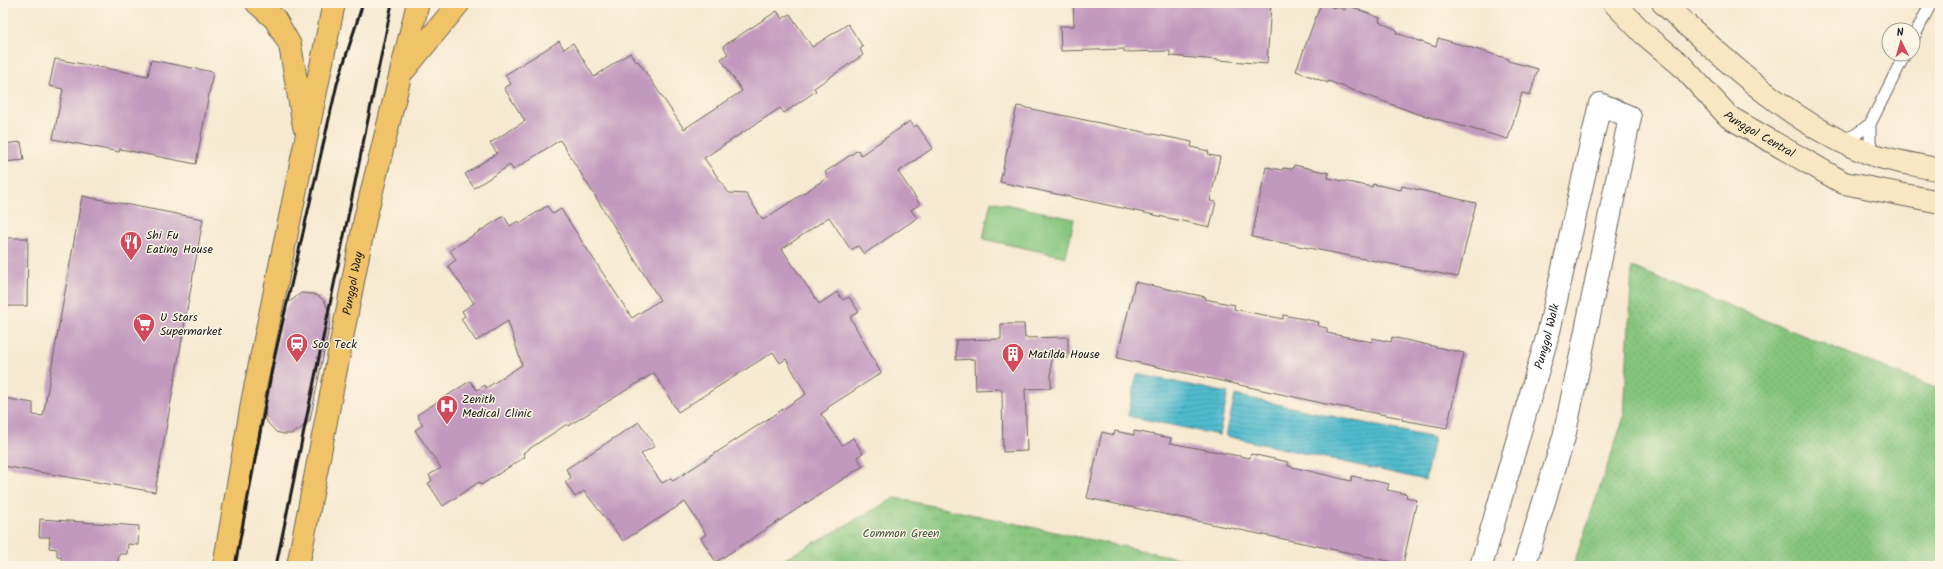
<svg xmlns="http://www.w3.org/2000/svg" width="1943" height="569" viewBox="0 0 1943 569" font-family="Kalam,sans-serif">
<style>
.grass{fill:url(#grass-dots);stroke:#50704c}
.park{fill:url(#park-crowns);stroke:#50704c}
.garden{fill:#85c57d;stroke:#50704c}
.water{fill:url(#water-rules);stroke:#366b74}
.building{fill:#c198be}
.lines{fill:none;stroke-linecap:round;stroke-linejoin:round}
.service-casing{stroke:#69645b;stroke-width:13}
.minor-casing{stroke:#69645b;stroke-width:24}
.secondary-casing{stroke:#69645b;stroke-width:24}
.primary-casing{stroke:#69645b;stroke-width:24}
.service{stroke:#fff;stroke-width:11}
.minor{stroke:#fff;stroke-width:22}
.secondary{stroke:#f9e7c3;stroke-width:22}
.primary{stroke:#f0c369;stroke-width:22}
.rail{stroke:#1c1c1c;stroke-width:3}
.labels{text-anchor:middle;stroke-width:3;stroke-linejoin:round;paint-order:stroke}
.street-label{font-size:12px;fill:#1c1c1c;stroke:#fcf5e5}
.poi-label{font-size:12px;fill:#1c1c1c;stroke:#fcf5e5;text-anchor:start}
.park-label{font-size:12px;fill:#41573e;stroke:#fcf5e5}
</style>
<defs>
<pattern id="grass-dots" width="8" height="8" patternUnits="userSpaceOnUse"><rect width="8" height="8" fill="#85c57d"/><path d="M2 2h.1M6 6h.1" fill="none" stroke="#72a96b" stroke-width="1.8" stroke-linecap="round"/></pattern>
<pattern id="park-crowns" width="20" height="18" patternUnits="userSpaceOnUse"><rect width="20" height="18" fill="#85c57d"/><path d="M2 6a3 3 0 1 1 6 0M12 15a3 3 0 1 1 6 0" fill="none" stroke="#72a96b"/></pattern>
<pattern id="water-rules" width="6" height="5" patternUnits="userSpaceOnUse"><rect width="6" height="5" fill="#50bacd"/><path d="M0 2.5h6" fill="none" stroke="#459faf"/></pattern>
</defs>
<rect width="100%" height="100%" fill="#fcf5e5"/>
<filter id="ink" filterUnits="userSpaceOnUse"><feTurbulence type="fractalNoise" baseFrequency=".025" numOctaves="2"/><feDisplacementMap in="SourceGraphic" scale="8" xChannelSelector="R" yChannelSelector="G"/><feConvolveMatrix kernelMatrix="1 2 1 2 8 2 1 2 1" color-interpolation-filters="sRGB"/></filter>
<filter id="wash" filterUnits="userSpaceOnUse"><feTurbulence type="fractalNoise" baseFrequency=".012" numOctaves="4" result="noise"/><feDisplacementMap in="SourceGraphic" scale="16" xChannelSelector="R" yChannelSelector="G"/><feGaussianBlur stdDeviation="0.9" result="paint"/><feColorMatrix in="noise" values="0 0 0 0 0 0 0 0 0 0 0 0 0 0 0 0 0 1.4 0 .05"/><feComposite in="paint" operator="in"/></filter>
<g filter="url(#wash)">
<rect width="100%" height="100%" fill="#f7e9d1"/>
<!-- grass -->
<path class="grass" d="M1632 267 1940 390V566H1573L1624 417Z"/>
<!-- park -->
<path class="park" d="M895 498 1215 566H772Z"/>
<!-- garden -->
<path class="garden" d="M991 201 1074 219 1066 257 983 239Z"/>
<!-- water -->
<path class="water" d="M1137 374 1228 393 1219 435 1128 416Z
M1235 395 1434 438 1425 480 1226 436Z"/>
<g id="blocks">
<!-- building -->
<path class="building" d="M1073 3H1271L1267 64 1170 56V51L1124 52V49L1061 51 1060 26H1074Z
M1321 3 1334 8 1335 6 1345 10 1347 5 1380 18 1379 22 1397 30 1396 33 1436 47 1438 38 1509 59 1508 61 1538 69 1530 95 1522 93 1508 139 1415 113 1328 81V83L1296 71Z
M777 11 782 19 790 14 812 47 848 24 863 47 860 49 863 55 814 88 816 91 784 113 780 108 704 158 729 193 746 194 763 220 828 177 825 172 858 150 861 155 910 121 914 127 917 125 933 148 898 172 920 204 911 210 917 218 864 254 858 246 851 250 829 217 782 249 819 304 837 292 843 300 849 297 859 312 850 317 881 373 827 408 828 409 821 414 842 445 853 438 863 453 857 457 863 466 716 562 701 538 706 534 685 502 623 541 584 491 575 497 565 482 571 478 566 469 639 422 655 446 641 454 662 483 671 478 673 481 806 394 786 359 780 363 773 352 678 412 654 373 568 426 567 424 523 453 525 457 481 485 479 482 443 506 428 483 432 481 429 475 441 468 415 430 423 425 417 415 470 381 477 390 485 385 486 388 522 365 508 321 476 341 461 319 465 316 462 311 474 303 448 266 456 260 450 250 504 216 510 226 518 221 520 223 547 206 553 214 561 209 632 318 660 300 560 140 513 170 510 165 474 188 465 174 497 153 490 143 525 121 504 88 511 84 505 75 559 41 564 49 573 43 594 77 630 53 636 62 638 61 684 129 742 91 721 59 728 54 723 46Z
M55 59 148 76 151 60 213 72 196 164 120 149 119 152 53 139 63 89 49 86Z
M1017 106 1192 142 1191 147 1208 151 1209 155 1220 157 1210 201 1216 202 1210 227 1000 182Z
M21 142 24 160 3 162V144Z
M1294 165 1329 173 1328 178 1372 187 1373 184 1401 190 1402 186 1476 203 1458 277 1252 237 1266 167 1282 170 1283 168 1293 169Z
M82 196 203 219 155 492 3 466V398L33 403V415L43 416Z
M3 238H28L27 306H3Z
M1135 282 1206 297 1205 299 1235 305 1234 309 1283 319V315L1319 322 1318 326 1327 328V333L1372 342V338L1391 342 1392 337 1464 353 1447 428 1402 420V418L1326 404 1117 358Z
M301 293 313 294 320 297 325 302 330 314V323L310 420 299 430 291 434H283L276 432 267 422 264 407 284 310 288 303Z
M1001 324H1024L1025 338 1068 337V358H1051V388L1025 389 1027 451 1003 452 1002 389 976 390 975 359 956 360V340L1001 339Z
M1115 431 1134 435V431L1171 438 1170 443 1250 458 1251 454 1288 462V466L1351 481 1352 476 1389 484 1387 490 1407 494 1406 497 1417 500 1403 564 1087 498 1102 432 1114 435Z
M40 519 139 526 138 545 128 544 127 554H119L118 562 106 561V566H62V558L57 557V549L49 548 50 537H39Z"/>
</g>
</g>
<g filter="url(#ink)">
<use href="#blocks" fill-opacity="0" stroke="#69645b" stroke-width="1"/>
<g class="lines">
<!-- service casing -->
<g class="service-casing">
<path id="service" d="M1913 39 1931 3
M1841 140 1855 135 1870 124
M1875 154 1870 142V124L1905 54"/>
</g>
<!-- minor casing -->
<g class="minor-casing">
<g id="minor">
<path id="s1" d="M1481 566 1549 331 1600 104 1630 117 1564 437 1524 566"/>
</g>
</g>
<!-- secondary casing -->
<g class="secondary-casing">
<g id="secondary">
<path id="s2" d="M1614 3 1643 33 1681 65 1729 117 1844 183 1940 202"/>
<path d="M1663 3C1723 58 1796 129 1874 155 1895 162 1919 165 1940 170"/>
</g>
</g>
<!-- primary casing -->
<g class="primary-casing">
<g id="primary">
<path d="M257 3 275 19 290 45 304 126"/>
<path d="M405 69 459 3"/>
<path d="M224 566 253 398 334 3"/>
<path id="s3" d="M298 566 365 219 418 3"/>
</g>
</g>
<!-- service -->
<use href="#service" class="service"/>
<!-- minor -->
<use href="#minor" class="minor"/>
<!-- secondary -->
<use href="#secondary" class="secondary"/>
<!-- primary -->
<use href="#primary" class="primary"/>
<!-- rail -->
<path class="rail" d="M235 566 273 364 337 84 363 3
M276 566 392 3"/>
</g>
</g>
<!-- icons -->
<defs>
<g id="restaurant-pin" transform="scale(1.15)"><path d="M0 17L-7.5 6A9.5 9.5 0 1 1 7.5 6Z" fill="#d1495b" stroke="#fcf5e5"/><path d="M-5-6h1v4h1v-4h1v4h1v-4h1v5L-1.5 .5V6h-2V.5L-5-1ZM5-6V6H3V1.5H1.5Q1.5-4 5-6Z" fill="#fff"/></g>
<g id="supermarket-pin" transform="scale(1.15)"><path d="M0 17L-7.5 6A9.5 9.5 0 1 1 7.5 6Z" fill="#d1495b" stroke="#fcf5e5"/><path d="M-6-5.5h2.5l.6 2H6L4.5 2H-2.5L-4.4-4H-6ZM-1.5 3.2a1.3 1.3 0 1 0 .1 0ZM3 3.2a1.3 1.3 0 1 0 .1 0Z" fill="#fff"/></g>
<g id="station-pin" transform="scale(1.15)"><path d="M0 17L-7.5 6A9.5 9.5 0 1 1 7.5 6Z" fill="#d1495b" stroke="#fcf5e5"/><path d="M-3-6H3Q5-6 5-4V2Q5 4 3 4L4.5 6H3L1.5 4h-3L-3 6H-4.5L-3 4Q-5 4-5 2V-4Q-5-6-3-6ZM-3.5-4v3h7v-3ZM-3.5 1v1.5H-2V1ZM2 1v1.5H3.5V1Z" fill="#fff"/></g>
<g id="building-pin" transform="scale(1.15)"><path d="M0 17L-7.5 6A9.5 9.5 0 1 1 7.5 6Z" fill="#d1495b" stroke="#fcf5e5"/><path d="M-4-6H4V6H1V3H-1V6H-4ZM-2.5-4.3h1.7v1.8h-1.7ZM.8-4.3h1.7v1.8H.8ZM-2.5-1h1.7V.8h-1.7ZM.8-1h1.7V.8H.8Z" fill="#fff"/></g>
<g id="hospital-pin" transform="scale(1.15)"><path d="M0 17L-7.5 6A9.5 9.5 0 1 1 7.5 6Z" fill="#d1495b" stroke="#fcf5e5"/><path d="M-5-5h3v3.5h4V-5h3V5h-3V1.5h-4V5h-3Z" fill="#fff"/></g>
</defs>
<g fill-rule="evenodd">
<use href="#restaurant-pin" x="131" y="242"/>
<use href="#supermarket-pin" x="144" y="324"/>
<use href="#station-pin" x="297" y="344"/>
<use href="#building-pin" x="1013" y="354"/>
<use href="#hospital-pin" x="447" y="406"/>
</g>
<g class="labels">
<!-- street labels -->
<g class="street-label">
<text dy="4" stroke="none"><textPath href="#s2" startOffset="197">Punggol Central</textPath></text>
<text dy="4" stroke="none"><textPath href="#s3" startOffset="288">Punggol Way</textPath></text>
<text dy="4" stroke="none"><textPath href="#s1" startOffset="239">Punggol Walk</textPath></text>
</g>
<!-- poi labels -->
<g class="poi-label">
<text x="146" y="239">Shi Fu<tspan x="146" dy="14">Eating House</tspan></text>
<text x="160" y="321">U Stars<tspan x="160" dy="14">Supermarket</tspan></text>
<text x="312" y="348">Soo Teck</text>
<text x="1028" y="358">Matilda House</text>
<text x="462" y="403">Zenith<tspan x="462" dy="14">Medical Clinic</tspan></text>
</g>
<!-- park labels -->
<g class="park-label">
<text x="901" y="537">Common Green</text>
</g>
</g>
<!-- margin -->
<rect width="1943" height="569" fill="none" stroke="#fcf5e5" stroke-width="16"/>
<!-- north arrow -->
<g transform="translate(1901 42) rotate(355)"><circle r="19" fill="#fcf5e5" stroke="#a29e95"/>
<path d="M0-3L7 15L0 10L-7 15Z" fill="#d1495b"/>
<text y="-6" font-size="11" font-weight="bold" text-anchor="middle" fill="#1c1c1c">N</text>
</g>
</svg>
